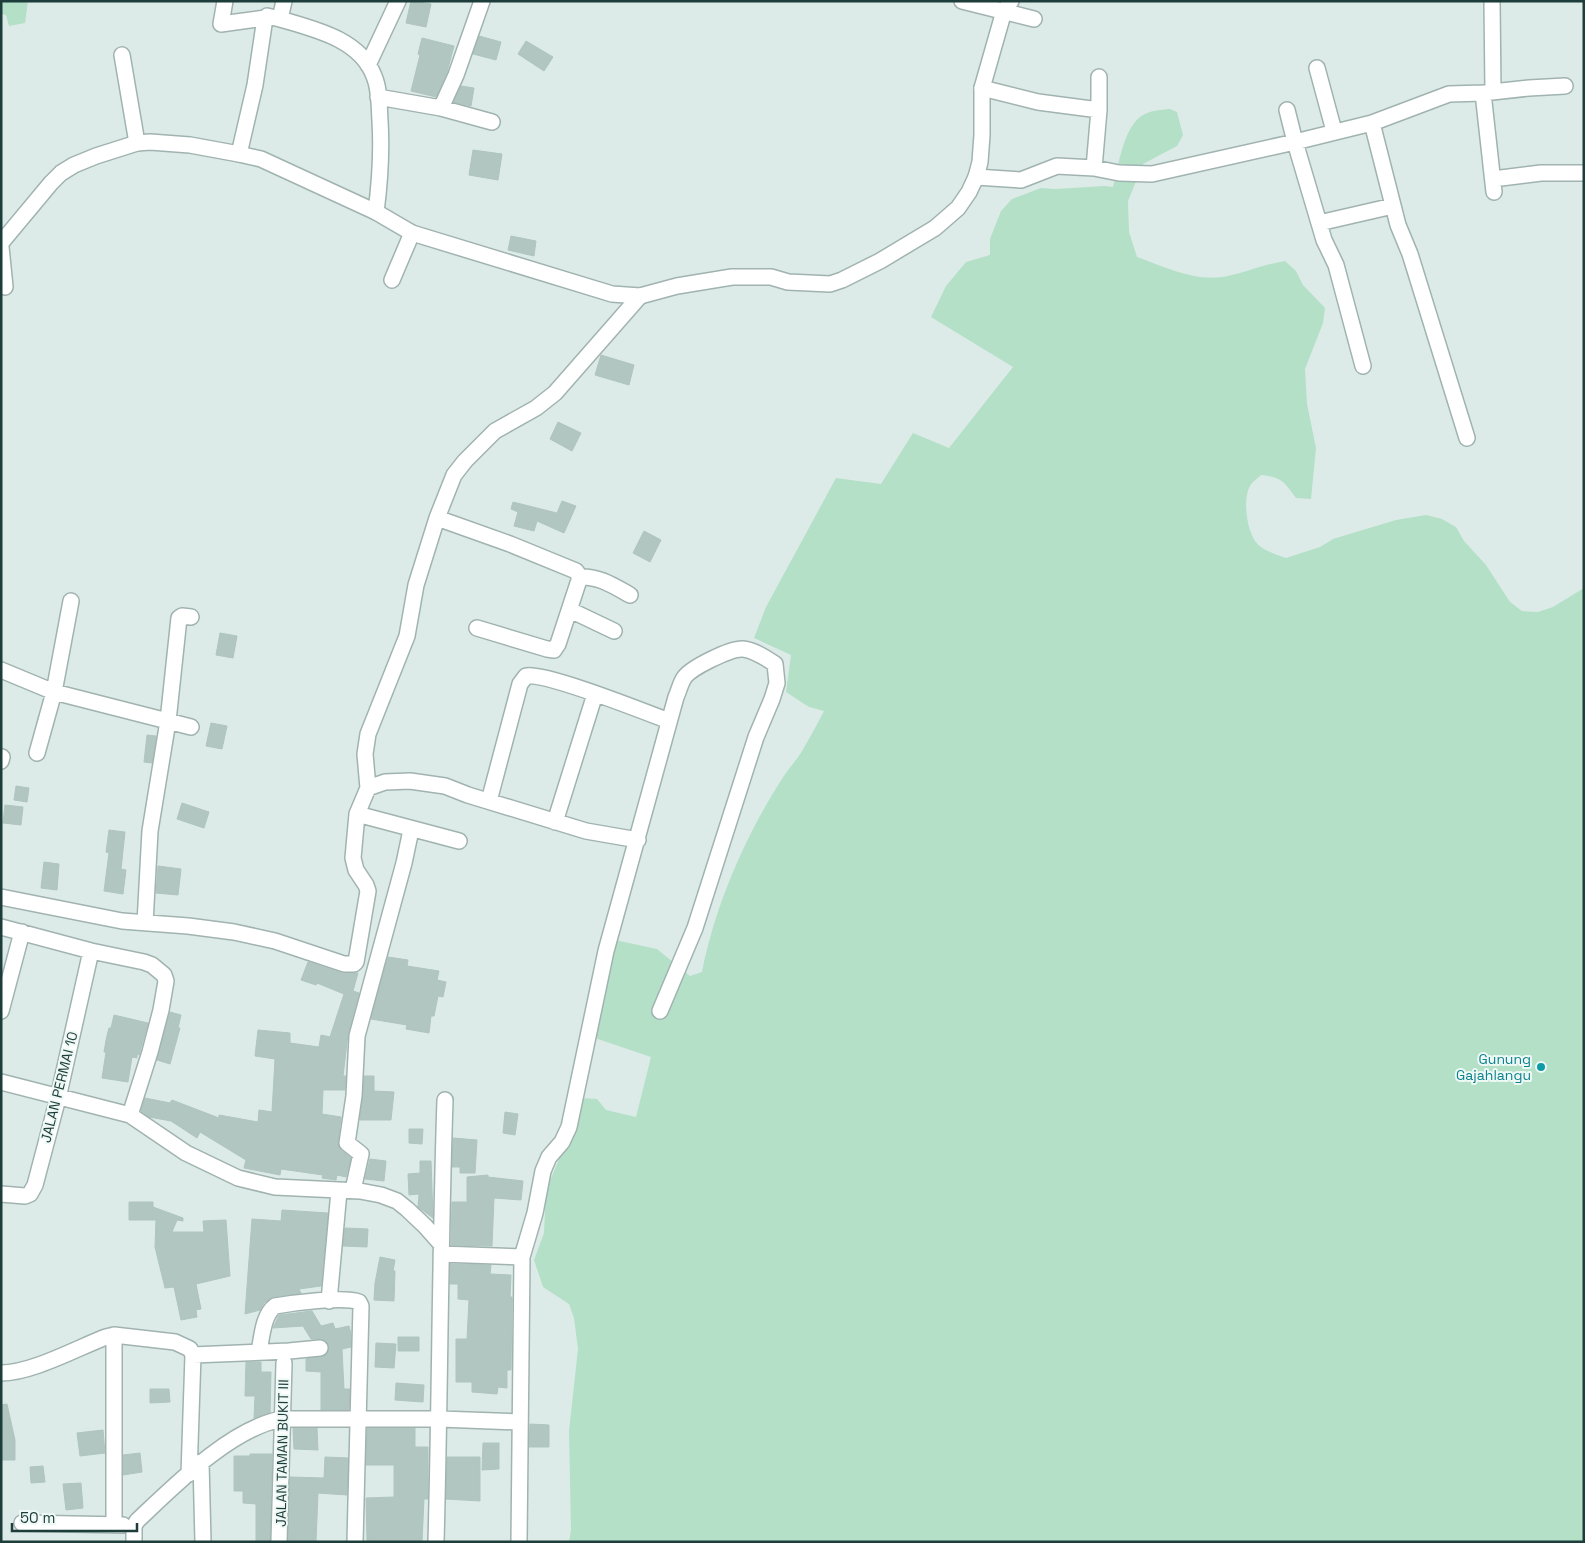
<svg xmlns="http://www.w3.org/2000/svg" width="1585" height="1543" viewBox="0 0 1585 1543" font-family="'Space Grotesk',sans-serif">
<style>
.green{fill:#b3e0c7}
.building{fill:#b2c6c1;stroke:#afc5c0}
.lines{fill:none;stroke-linecap:round;stroke-linejoin:round}
.minor-casing{stroke:#a0b3b0;stroke-width:18}
.tertiary-casing{stroke:#a0b3b0;stroke-width:18}
.minor{stroke:#fff;stroke-width:15}
.tertiary{stroke:#fff;stroke-width:15}
.culture-dot{fill:#0f9aa8;stroke:#eef8f5;stroke-width:2}
.labels{text-anchor:middle;stroke-width:4;stroke-linejoin:round;paint-order:stroke}
.culture-label{font-size:14px;fill:#0d838f;stroke:#eef8f5;text-anchor:end}
.street-label{font-size:14px;fill:#1d3d3a;stroke:#eef8f5}
</style>
<rect width="100%" height="100%" fill="#ddebe8"/>
<!-- green -->
<path class="green" d="M1 1H28L25 23 9 26 6 15 1 14Z
M1170 109 1177 112 1183 135 1177 146 1143 164 1128 201 1129 232 1137 257C1165 267 1197 283 1228 276 1247 272 1265 264 1285 261L1296 271 1303 285 1325 308 1323 323 1305 369 1307 404 1316 448 1311 499 1296 498C1284 482 1282 477 1261 475 1258 478 1252 482 1250 486 1242 500 1247 538 1261 547 1268 552 1278 555 1286 558L1320 547 1333 539 1396 520 1426 515 1442 519 1456 527 1464 541 1486 565 1510 602 1522 611 1538 612 1553 607 1584 588V1542H569L571 1530 569 1431 578 1349 574 1318 569 1304 543 1287 534 1260 544 1233 546 1190 560 1157 573 1135 581 1098 597 1099 606 1110 636 1117 651 1057 595 1038 615 940 657 949 690 976 702 972C715 906 745 836 782 779 788 769 796 761 802 751 810 738 817 724 824 711L809 707 786 692 791 655 754 638 766 607 836 478 881 484 913 433 949 448 1013 367 931 317 946 286 966 262 990 255V239L1001 211 1012 199 1041 188 1055 189 1105 186 1113 187C1118 168 1123 130 1140 117 1149 110 1160 110 1170 109Z"/>
<!-- building -->
<path class="building" d="M411 1 431 4 426 27 406 23Z
M479 36 501 42 496 60 473 54Z
M422 38 454 46 447 72 436 97 411 91 420 55 418 54Z
M526 41 553 57 544 71 518 54Z
M461 86 474 88 471 106 454 102Z
M473 150 502 154 498 180 469 175Z
M511 236 536 241 534 256 508 250Z
M601 355 634 365 629 385 595 375Z
M558 422 581 433 572 451 550 439Z
M562 501 576 506 564 533 537 521 534 531 514 526 518 512 511 509 513 502 557 513Z
M644 531 661 540 650 562 633 553Z
M220 633 237 636 233 658 216 655Z
M211 723 227 726 222 749 206 746Z
M147 735 156 736 152 763 144 762Z
M16 786 29 788 27 802 14 800Z
M182 803 209 812 204 828 177 819Z
M5 805 23 807 21 825 3 823Z
M109 830 125 832 121 869 126 870 123 894 104 891 109 853 106 852Z
M44 862 59 864 57 890 41 888Z
M158 866 181 869 178 895 156 893Z
M388 957 408 960 407 966 439 971 437 980 446 982 443 997 438 996 434 1016H431L429 1033 406 1029 407 1025 371 1019Z
M308 962 341 973H358L353 991 359 993 348 1034 343 1076H346L345 1090H323L322 1114 341 1117 338 1142 341 1150 351 1158 346 1177 337 1175 336 1180 322 1178 323 1175 281 1169 280 1175 244 1168 246 1160 200 1132 197 1138 171 1121 149 1117 141 1111 145 1098 170 1103 172 1100 219 1118V1115L258 1122 259 1110 272 1112 275 1059 255 1056 258 1030 290 1033V1043L319 1047 321 1035 330 1037 344 994 317 983 316 985 301 980Z
M170 1012 181 1015 178 1028H180L170 1064 157 1060Z
M114 1015 148 1023 139 1055 137 1054V1058L132 1057 128 1082 102 1078 106 1052H104L106 1040 109 1028H111Z
M364 1076H374V1091L394 1092 391 1120H360Z
M505 1112 518 1114 515 1135 503 1133Z
M409 1129H423L422 1144 409 1143Z
M453 1138 477 1140 475 1173H460V1167H452Z
M370 1159 386 1161 384 1181 365 1179Z
M420 1161H431L433 1218 418 1207 419 1194 409 1195 408 1174 420 1173Z
M488 1175V1177L523 1181 521 1200 494 1198 492 1246 451 1245 452 1202H467V1177Z
M129 1202H153V1207L183 1218V1221L177 1220 172 1232H204L203 1221 226 1220 230 1276 196 1284 201 1309 196 1310 197 1317 181 1320 174 1287 165 1288 155 1247 156 1220H129Z
M282 1210 328 1213 321 1286 299 1289 301 1293 273 1297 264 1303 260 1310 245 1314 252 1219 281 1221Z
M345 1228 368 1229 367 1247 343 1246Z
M380 1257 395 1260 393 1271H395L394 1301 374 1300 375 1283Z
M450 1264 491 1265 490 1274 511 1275 510 1297H512L511 1370H507V1388L498 1387 497 1394 472 1392V1382H456V1339H467L469 1300 458 1299V1284H450Z
M312 1311 321 1326 333 1323 335 1329 349 1326 351 1334V1347L342 1349 344 1389H350L349 1410H321V1372L306 1371V1359L326 1355 329 1348 327 1342 323 1339H311L303 1326 273 1328 279 1315Z
M398 1337H419V1351H398Z
M376 1343 396 1344 394 1368 375 1367Z
M246 1362H261V1372H271L270 1413 254 1418 255 1396H245Z
M396 1383 424 1385 423 1402 395 1400Z
M150 1389H169L170 1402 150 1403Z
M7 1404 15 1440V1460H1V1405Z
M530 1424 549 1425V1447H529Z
M293 1428H317L318 1450 294 1449Z
M367 1428H415V1447H428V1499H424L422 1542 367 1541 366 1498 394 1497V1465H366Z
M103 1430 105 1453 80 1456 77 1433Z
M483 1443H499V1469L482 1470Z
M140 1453 142 1472 123 1475V1455Z
M250 1454H272L270 1542H256V1504L243 1503V1491H234V1456H250Z
M325 1457 348 1458 347 1495 318 1493 316 1542H288L290 1477 324 1478Z
M447 1457H480V1501L446 1499Z
M43 1466 45 1482 31 1483 30 1467Z
M81 1483 83 1508 66 1510 63 1484Z"/>
<g class="lines">
<!-- minor casing -->
<g class="minor-casing">
<path id="minor" d="M225 1 221 24 265 18
M962 1 1034 19
M1492 1 1493 92
M280 19C314 29 360 39 374 76 380 90 379 107 380 121 382 153 380 181 376 212
M122 55 137 143
M368 65 398 1
M1317 68 1334 131
M982 88 1038 102 1099 110
M1483 93 1494 192
M378 97 441 108 492 122
M441 108 456 75 482 1
M1287 110 1295 142 1372 123 1449 94 1483 93 1529 88 1565 86
M1372 123 1398 225 1410 254 1467 438
M239 154 255 85 265 18 267 16 280 19 284 1
M1094 168 1119 173 1152 174 1295 142 1324 240 1336 265 1363 366
M976 177 1021 180 1057 166 1094 168 1099 110V77
M1493 179 1541 173H1584
M1319 223 1393 206
M1 247 5 287
M392 280 412 233
M437 518 510 544 576 571 580 577 558 644 554 650 547 649 477 628
M580 577C599 576 614 586 630 595
M570 610 614 631
M1 670 54 692 191 727
M37 753 54 692 71 601
M1 761 2 757
M489 801 520 684 526 676C545 672 645 712 669 721
M357 814 459 841
M555 822 595 694
M638 840 586 831 468 795 445 786 410 781 385 782 368 788 365 754 368 734 407 636 416 585 437 518 454 475 465 461 495 431 536 408 555 393 640 296
M1 897 122 921 188 926 234 932 275 941 344 964H354L356 962 368 891 366 885 356 870 353 858 357 814 368 788
M145 923 150 831 168 721 179 618 182 616 191 617
M1 927 91 951 144 962 152 965 164 975 166 981 161 1010 150 1052 130 1115
M1 1011 22 932
M1 1082 130 1115 186 1153 238 1178 275 1187 360 1191 381 1195 397 1201 407 1209 425 1226 441 1244
M353 1190 361 1154 347 1143 354 1096 357 1036 404 863 411 830
M1 1194 25 1196 30 1194 35 1185 58 1098 91 951
M441 1254 522 1257
M329 1301 339 1191
M259 1351C262 1337 263 1315 275 1306 292 1303 344 1296 359 1302L361 1306 355 1542
M193 1355 289 1351 320 1348
M1 1373C32 1373 77 1348 106 1337L114 1335
M201 1462 203 1542
M22 1523 123 1525
M114 1525V1335L175 1342 190 1349 193 1355 189 1474
M134 1542V1526L137 1521C174 1486 231 1428 282 1419H440L520 1422
M279 1542 284 1363
M436 1542C440 1395 440 1247 445 1100
M519 1542 522 1257 535 1213 543 1171 549 1157 562 1142 569 1127 606 951 676 697C679 691 680 684 684 678 690 668 731 648 743 649 754 650 766 658 775 664L777 683 772 699 756 737 695 928 660 1011"/>
</g>
<!-- tertiary casing -->
<g class="tertiary-casing">
<path id="tertiary" d="M1 243 51 183 61 173 74 165 96 156 137 143 150 142 190 145 239 154 261 159 376 212 412 233 612 294 640 296 677 286 732 277H771L788 282 830 284 842 280 880 261 935 228 958 208 969 192 976 177 980 162 982 135V88L1004 11 1011 1"/>
</g>
<!-- minor -->
<use href="#minor" class="minor"/>
<!-- tertiary -->
<use href="#tertiary" class="tertiary"/>
</g>
<!-- markers -->
<circle class="culture-dot" cx="1541" cy="1067" r="5"/>
<g class="labels">
<!-- culture labels -->
<g class="culture-label">
<text x="1531" y="1064">Gunung<tspan x="1531" dy="16">Gajahlangu</tspan></text>
</g>
<!-- street labels -->
<g class="street-label">
<text transform="translate(59 1087) rotate(-76)" y="5">JALAN PERMAI 10</text>
<text transform="translate(282 1453) rotate(-89)" y="5">JALAN TAMAN BUKIT III</text>
</g>
</g>
<!-- border -->
<rect width="1585" height="1543" fill="none" stroke="#1d3d3a" stroke-width="5"/>
<!-- scale -->
<path d="M12 1523v8h125v-8" fill="none" stroke="#1d3d3a" stroke-width="2.5"/>
<text x="20" y="1523" font-size="15" fill="#1d3d3a" stroke="#eef8f5" stroke-width="4" paint-order="stroke">50 m</text>
</svg>
